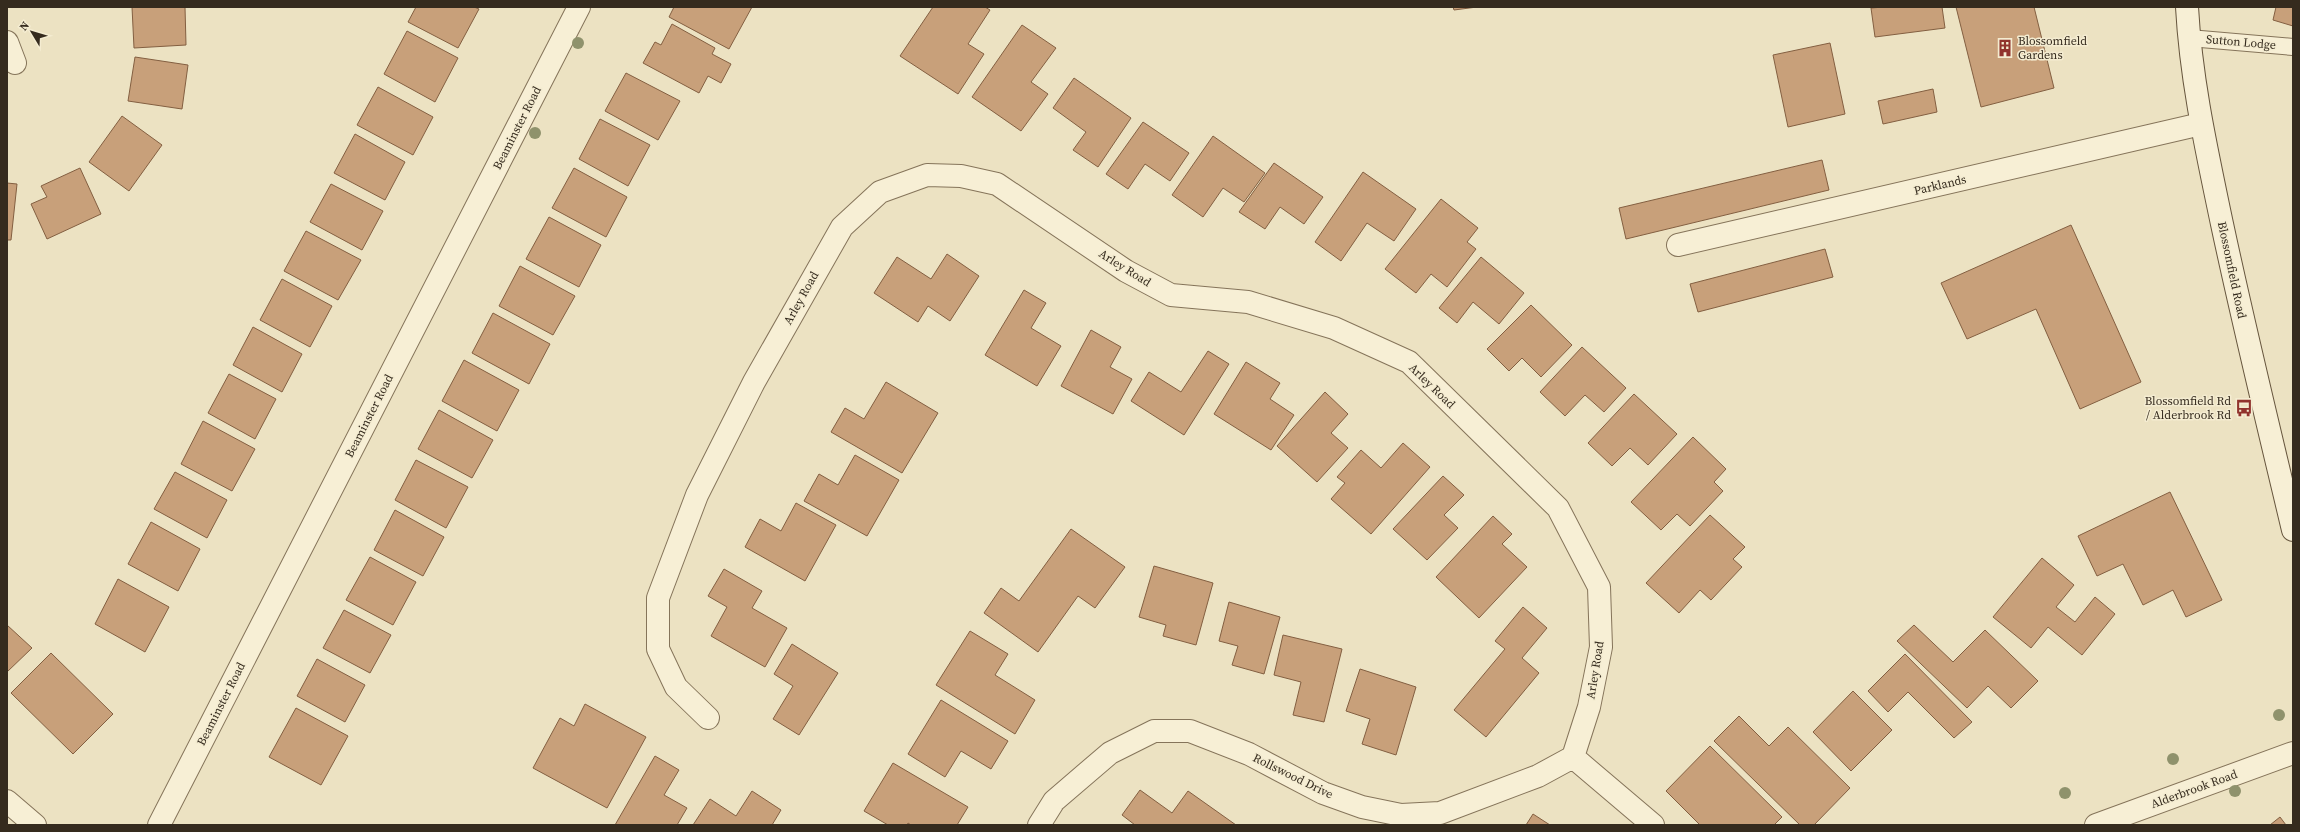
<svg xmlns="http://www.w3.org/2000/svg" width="2300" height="832" viewBox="0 0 2300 832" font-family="'Source Serif 4',serif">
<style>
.building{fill:#c8a07a;stroke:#835f41}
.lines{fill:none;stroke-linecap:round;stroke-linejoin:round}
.lane-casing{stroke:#85745a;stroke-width:18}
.street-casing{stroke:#85745a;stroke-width:24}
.secondary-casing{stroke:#66553d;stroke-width:24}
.lane{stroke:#f7efd5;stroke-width:16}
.street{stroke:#f7efd5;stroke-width:22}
.secondary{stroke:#f7efd5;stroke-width:22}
.tree{fill:#8f926c}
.labels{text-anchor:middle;stroke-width:3;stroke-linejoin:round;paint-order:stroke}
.poi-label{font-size:12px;fill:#352b1e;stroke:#f4ecd1;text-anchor:start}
.street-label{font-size:12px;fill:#352b1e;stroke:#f4ecd1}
</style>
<rect width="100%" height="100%" fill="#ece2c2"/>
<!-- building -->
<path class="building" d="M132 7H185L186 45 134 48Z
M416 7H474L479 9 458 48 408 22Z
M674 7H752L729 49 669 17Z
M933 7H985L990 10 968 44 984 54 958 94 900 56Z
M1453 7H1477L1454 10Z
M1884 7H1942L1945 28 1875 37 1871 8Z
M1956 7H2034L2054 88 1981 107Z
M2276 7H2293V26L2273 20Z
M672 24 715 48 712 54 731 64 721 83 708 76 699 93 643 63 655 42 661 45Z
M1022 25 1056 48 1031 82 1048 94 1021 131 972 97Z
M407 31 458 58 435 102 384 74Z
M1830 43 1845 114 1788 127 1773 55Z
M135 57 188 65 182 109 128 101Z
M626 73 680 101 658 140 605 111Z
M1074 78 1131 118 1098 167 1073 150 1086 132 1053 108Z
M378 87 433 117 413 155 357 125Z
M1933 89 1937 112 1883 124 1878 101Z
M122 116 162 145 129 191 89 162Z
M600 119 650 145 628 186 579 159Z
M1143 122 1189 153 1170 181 1145 164 1128 189 1106 174Z
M355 134 405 162 385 200 334 173Z
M1213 136 1265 173 1244 202 1223 188 1203 217 1172 195Z
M1822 160 1829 190 1626 239 1619 208Z
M1274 163 1323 197 1304 224 1280 207 1265 229 1239 212Z
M80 168 101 214 47 239 31 204 47 197 41 186Z
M574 168 627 197 606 237 552 208Z
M1363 172 1416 209 1394 241 1367 223 1341 261 1315 242Z
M7 183 17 184 11 240H7Z
M331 184 383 211 362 250 310 222Z
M1441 199 1478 228 1467 242 1476 249 1447 287 1431 274 1416 293 1385 269Z
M549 217 601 245 579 287 526 259Z
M2071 225 2141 382 2080 409 2036 309 1967 339 1941 283Z
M306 231 361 260 338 300 284 271Z
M1825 249 1833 277 1698 312 1690 284Z
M947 254 979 276 950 321 928 306 918 322 874 293 897 257 931 279Z
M1481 257 1524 293 1499 324 1473 302 1457 323 1439 308Z
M520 266 575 296 553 335 499 306Z
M282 279 332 306 310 347 260 320Z
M1024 290 1046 303 1031 328 1061 346 1037 386 985 355Z
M1531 305 1572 345 1541 377 1522 358 1509 371 1487 349Z
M493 313 550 344 529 384 472 353Z
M253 327 302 354 282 392 233 365Z
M1091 330 1121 347 1110 367 1132 379 1113 414 1061 386Z
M1582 347 1626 388 1604 412 1585 395 1565 416 1540 392Z
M1208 351 1229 364 1184 435 1131 401 1149 372 1181 392Z
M464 360 519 390 497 431 442 401Z
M1246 362 1280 383 1270 399 1294 415 1271 450 1214 414Z
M229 374 276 399 255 439 208 413Z
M886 382 938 413 902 473 831 432 845 408 864 419Z
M1325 392 1348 414 1331 433 1348 448 1317 482 1277 446Z
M1634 394 1677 434 1648 465 1630 448 1612 466 1588 443Z
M439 410 493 440 472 478 418 449Z
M203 421 255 449 232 491 181 464Z
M1693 437 1726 469 1714 482 1723 491 1690 526 1677 514 1661 530 1631 502Z
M1403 443 1430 467 1371 534 1331 499 1345 483 1337 477 1361 450 1381 468Z
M855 455 899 480 867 536 804 501 819 474 838 485Z
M416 460 468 487 446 528 395 500Z
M175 472 227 500 207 538 154 509Z
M1443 476 1464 495 1444 515 1458 528 1427 560 1393 529Z
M2170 492 2222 600 2186 617 2173 590 2143 605 2123 564 2097 576 2078 536Z
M796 503 836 525 805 581 745 547 760 519 781 531Z
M395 510 444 537 423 576 374 550Z
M1710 515 1745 547 1733 559 1742 567 1711 600 1700 590 1679 613 1646 583Z
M1493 516 1512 534 1502 544 1527 567 1479 618 1436 577Z
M151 522 200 549 178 591 128 564Z
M1071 529 1125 567 1095 608 1078 596 1038 652 984 613 1001 588 1019 601Z
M370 557 416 582 393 625 346 600Z
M2042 558 2074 585 2056 607 2075 622 2095 597 2115 614 2082 655 2048 627 2031 648 1993 617Z
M1154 566 1213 583 1196 645 1163 636 1166 625 1139 617Z
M724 569 762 591 752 608 787 628 765 667 711 636 727 607 708 596Z
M118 579 169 607 145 652 95 624Z
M1229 602 1280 617 1264 674 1232 665 1238 646 1219 641Z
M1523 607 1547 628 1522 658 1539 673 1486 737 1454 710 1505 649 1495 641Z
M344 610 391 635 370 673 323 648Z
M7 625 32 648 7 672Z
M1914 625 1953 662 1985 630 2038 681 2011 708 1988 686 1967 708 1897 641Z
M970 631 1008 654 995 675 1035 700 1015 734 936 685Z
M1283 635 1342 649 1324 722 1293 715 1301 682 1274 675Z
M792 644 838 673 799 735 773 719 793 686 774 674Z
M51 653 113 714 73 754 11 693Z
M1905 654 1972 722 1954 738 1908 692 1888 712 1868 691Z
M317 659 365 685 345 722 297 696Z
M1360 669 1416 687 1396 755 1362 744 1370 719 1346 711Z
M1853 691 1892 730 1851 771 1813 732Z
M941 700 1008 741 991 769 961 751 945 777 908 754Z
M585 704 646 737 607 808 533 768 560 718 574 726Z
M296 708 348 736 321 785 269 757Z
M1739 716 1769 746 1788 727 1850 788 1814 825H1800L1714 741Z
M1710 746 1782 817 1774 825H1700L1666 791Z
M655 756 679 770 664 795 687 808 677 825H615Z
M893 763 968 807 957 825H911L908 823 907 825H888L864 811Z
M1140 790 1172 813 1188 791 1236 825H1135L1122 815Z
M752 791 781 810 772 825H693L710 799 736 816Z
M1533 814 1550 825H1526Z
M2280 817 2286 825H2270Z"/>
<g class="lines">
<!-- lane casing -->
<g class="lane-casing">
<path id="lane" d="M2189 38 2293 47"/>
</g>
<!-- street casing -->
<g class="street-casing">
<path id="street" d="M7 42 15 63
M1678 245 2201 124
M708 718 676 687 658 649V598L697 495 754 382 842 227 880 192 927 175 961 176 997 184 1126 271 1171 295 1248 302 1334 328 1409 362 1558 508 1599 587 1601 647 1589 707 1573 757 1653 825
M7 801 35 825
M159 825 579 7
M1039 825 1054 801 1110 753 1154 731H1190L1249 754 1323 793 1362 807 1401 815 1440 813 1538 776 1573 757
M2096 825 2293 753"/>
</g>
<!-- secondary casing -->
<g class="secondary-casing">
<path id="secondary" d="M2187 7C2191 81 2207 152 2222 224 2244 327 2269 429 2293 530"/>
</g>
<!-- lane -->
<use href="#lane" class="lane"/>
<!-- street -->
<use href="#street" class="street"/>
<!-- secondary -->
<use href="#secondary" class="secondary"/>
</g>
<!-- trees -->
<g class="tree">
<circle cx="578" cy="43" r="6"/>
<circle cx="535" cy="133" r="6"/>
<circle cx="2279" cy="715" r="6"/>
<circle cx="2173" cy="759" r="6"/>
<circle cx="2235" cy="791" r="6"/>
<circle cx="2065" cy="793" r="6"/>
</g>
<!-- icons -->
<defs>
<g id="building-bare" transform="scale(1.38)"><path d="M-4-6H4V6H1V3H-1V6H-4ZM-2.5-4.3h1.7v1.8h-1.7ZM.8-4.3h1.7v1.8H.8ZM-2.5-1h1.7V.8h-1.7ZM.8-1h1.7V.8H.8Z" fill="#91332d" stroke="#f4ecd1" stroke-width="2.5" paint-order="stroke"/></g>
<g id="bus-bare" transform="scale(1.38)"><path d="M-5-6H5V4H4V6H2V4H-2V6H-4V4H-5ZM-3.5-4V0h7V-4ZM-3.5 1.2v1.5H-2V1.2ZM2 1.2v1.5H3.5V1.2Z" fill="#91332d" stroke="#f4ecd1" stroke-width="2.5" paint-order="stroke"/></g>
</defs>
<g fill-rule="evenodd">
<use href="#building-bare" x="2005" y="48"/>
<use href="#bus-bare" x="2244" y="408"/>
</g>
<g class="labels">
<!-- poi labels -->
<g class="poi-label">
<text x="2018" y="45">Blossomfield<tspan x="2018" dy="14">Gardens</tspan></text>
<text x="2231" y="405" text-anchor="end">Blossomfield Rd<tspan x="2231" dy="14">/ Alderbrook Rd</tspan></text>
</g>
<!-- street labels -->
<g class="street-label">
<text transform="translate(2241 42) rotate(5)" y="4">Sutton Lodge</text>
<text transform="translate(517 128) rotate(-63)" y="4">Beaminster Road</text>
<text transform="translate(1940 185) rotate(-13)" y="4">Parklands</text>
<text transform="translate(1125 268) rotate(32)" y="4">Arley Road</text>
<text transform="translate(2232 270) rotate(78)" y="4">Blossomfield Road</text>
<text transform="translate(801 298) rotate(-61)" y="4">Arley Road</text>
<text transform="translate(1432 386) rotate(44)" y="4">Arley Road</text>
<text transform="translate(369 416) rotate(-63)" y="4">Beaminster Road</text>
<text transform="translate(1595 670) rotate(-81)" y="4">Arley Road</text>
<text transform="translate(221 704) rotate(-63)" y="4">Beaminster Road</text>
<text transform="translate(1293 776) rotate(26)" y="4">Rollswood Drive</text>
<text transform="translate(2194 789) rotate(-20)" y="4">Alderbrook Road</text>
</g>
</g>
<!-- border -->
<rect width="2300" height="832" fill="none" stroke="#352b1e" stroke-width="16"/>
<!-- north arrow -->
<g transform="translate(32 32) rotate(308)" stroke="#f4ecd1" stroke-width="3" paint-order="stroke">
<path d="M0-3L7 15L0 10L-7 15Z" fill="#352b1e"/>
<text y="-6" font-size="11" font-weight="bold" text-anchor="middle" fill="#352b1e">N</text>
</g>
</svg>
